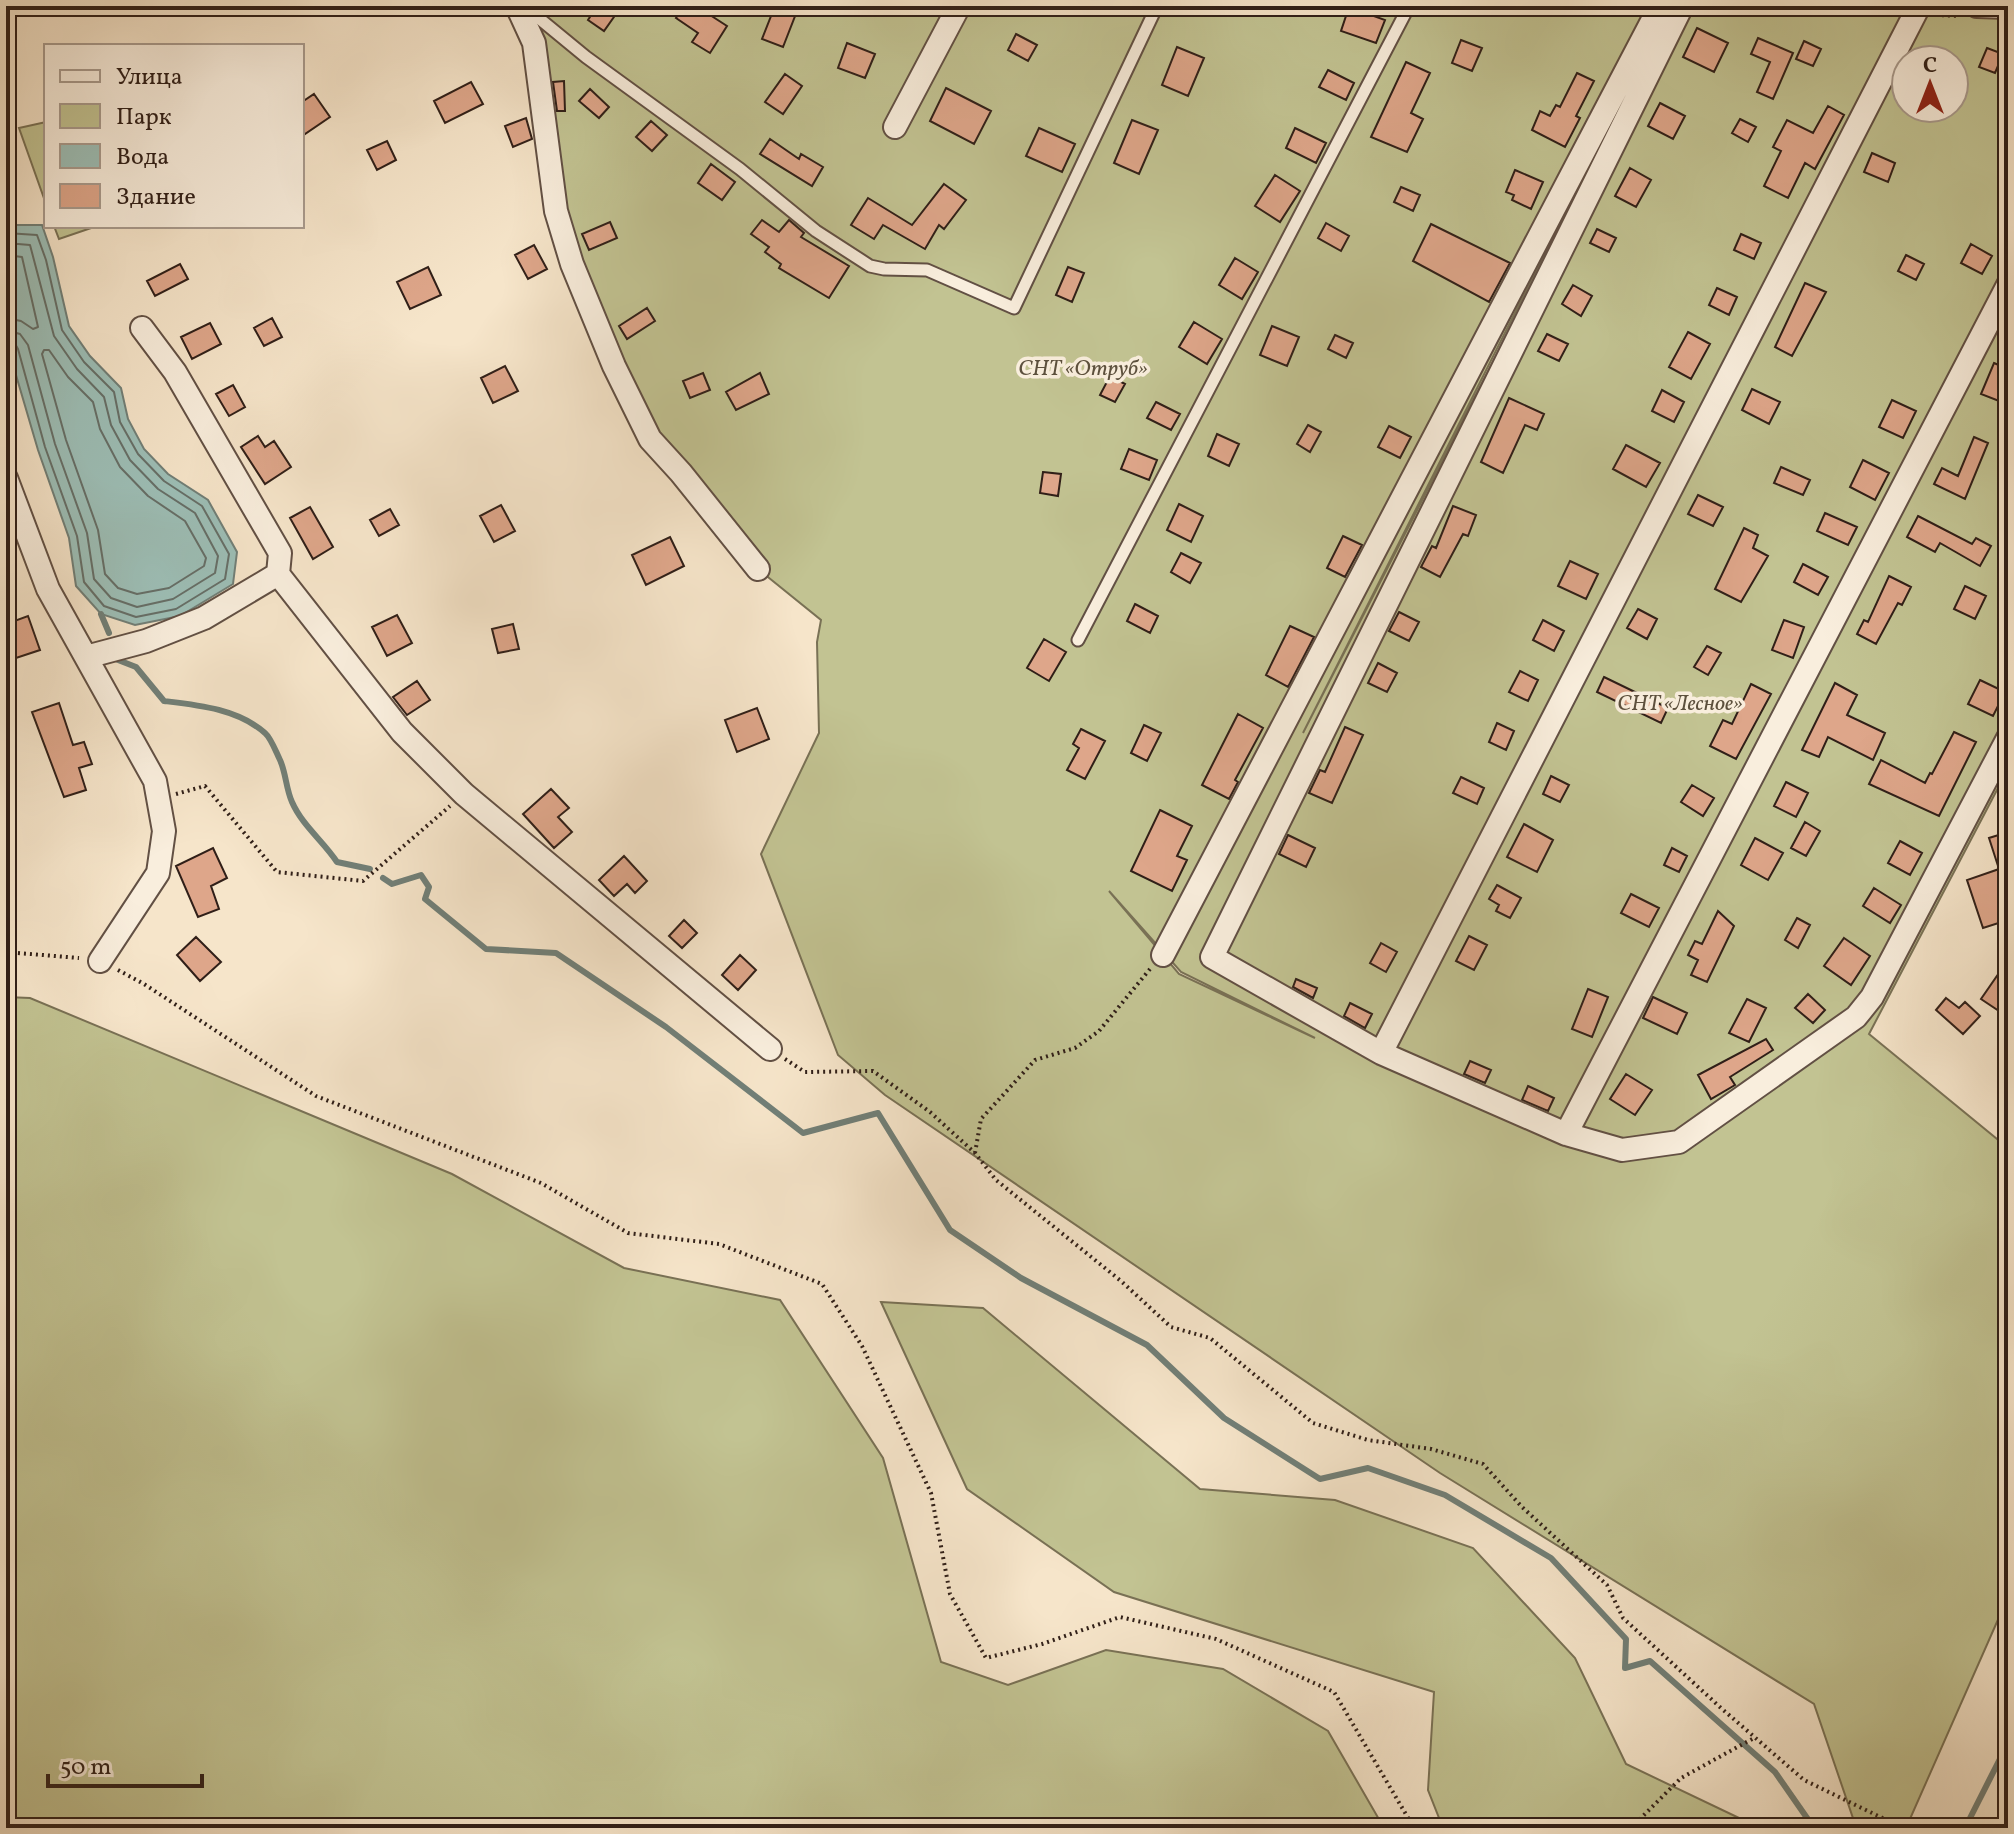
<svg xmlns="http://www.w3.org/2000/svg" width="2014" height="1834" viewBox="0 0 2014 1834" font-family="Vollkorn,serif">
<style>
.green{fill:#c2c392;stroke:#797155;stroke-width:2;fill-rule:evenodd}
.water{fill:#9dbfb7;stroke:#717f77;stroke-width:2}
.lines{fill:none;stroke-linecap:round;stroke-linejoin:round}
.shore{stroke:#666f68;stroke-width:2}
.stream{stroke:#717f77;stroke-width:6}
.building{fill:#dea68a;stroke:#301f18;stroke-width:2}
.service-casing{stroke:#625044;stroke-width:15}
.minor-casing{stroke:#625044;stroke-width:26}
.path{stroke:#301f18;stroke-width:4;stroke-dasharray:2 4;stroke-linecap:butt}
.service{stroke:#f9eedd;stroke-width:11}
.minor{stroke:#f9eedd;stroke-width:22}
.labels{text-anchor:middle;stroke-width:7;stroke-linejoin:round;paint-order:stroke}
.park-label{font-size:22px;font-style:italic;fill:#5c503d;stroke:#f9eedd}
</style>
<rect width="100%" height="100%" fill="#f6e5ca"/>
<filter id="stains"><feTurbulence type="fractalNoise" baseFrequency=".0025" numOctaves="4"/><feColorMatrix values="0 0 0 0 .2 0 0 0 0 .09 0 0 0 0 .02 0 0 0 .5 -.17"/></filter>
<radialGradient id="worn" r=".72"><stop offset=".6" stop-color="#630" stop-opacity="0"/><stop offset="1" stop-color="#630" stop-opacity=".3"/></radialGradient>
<!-- green -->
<path class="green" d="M521 6H1670L1303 733 1675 6H2008V769L1869 1034 2008 1148V1604L2004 1606 1906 1828H1867L1854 1821 1814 1704 1440 1473 885 1095 838 1055 761 854 819 733 817 642 821 620 758 569 650 439 572 265ZM1906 60H1954V108H1906ZM1109 891 1181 972 1315 1038 1179 974Z
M46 122V204L19 128Z
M54 226H97L59 239Z
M6 997 30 998 452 1174 624 1268 780 1300 883 1458 941 1662 1008 1685 1106 1650 1223 1669 1328 1731 1384 1828H6Z
M881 1302 983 1308 1200 1489 1335 1500 1473 1548 1575 1658 1626 1764 1760 1828H1443L1428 1790 1434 1692 1114 1592 967 1489Z"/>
<!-- water -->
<path class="water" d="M6 225H42L53 257 69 326 90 356 121 388 128 419 144 449 168 474 208 500 237 552 233 584 180 616 135 625 101 614 76 586 69 538 38 450 6 341Z"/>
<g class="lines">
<!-- shore -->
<path class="shore" d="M6 233 37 235 46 260 62 330 84 362 114 392 120 422 138 454 164 481 202 506 229 554 225 579 176 609 136 617 104 606 84 582 77 536 45 447 18 349 14 342 6 340
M6 243 30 245 54 336 77 369 104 397 111 425 130 460 158 489 195 513 218 556 215 573 173 599 137 607 111 598 94 579 87 533 55 444 28 345 20 334 6 330
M6 255 22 257 38 327 33 329 21 321 6 318
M44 350H49L68 377 93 402 100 429 120 467 148 496 185 521 206 558 204 566 169 588 137 594 118 588 105 574 98 530 66 440 42 354Z"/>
<!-- stream -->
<path class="stream" d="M101 614 109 633
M113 658 136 667 164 701C198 705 238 709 265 733 271 738 276 752 280 760 286 773 286 789 292 802 302 825 323 841 337 862L370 869
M383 878 392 884 421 875 429 887 425 899 486 949 556 953 666 1027 803 1133 878 1113 950 1230 1021 1278 1147 1345 1224 1418 1320 1479 1368 1468 1445 1495 1551 1558 1626 1639 1625 1668 1650 1661 1775 1772 1814 1828
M1965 1828 2008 1743"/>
</g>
<!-- building -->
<path class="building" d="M597 6H604L616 14 604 31 588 20Z
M684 6H696L727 26 710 53 692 42 698 33 676 18Z
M775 6H784L797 11 783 47 762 39Z
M1349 7 1385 20 1376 43 1341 31Z
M1697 28 1728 43 1714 72 1683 57Z
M1016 34 1037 45 1028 61 1008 50Z
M1758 38 1793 53 1773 99 1757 92 1770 62 1751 54Z
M1461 40 1482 48 1472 71 1452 63Z
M1804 41 1821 49 1813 66 1796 59Z
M847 43 875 54 865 78 838 68Z
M1177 47 1204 58 1188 96 1162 85Z
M1987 48 2003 54 1995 73 1979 67Z
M1406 62 1430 73 1411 113 1423 119 1407 152 1371 137Z
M1328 70 1354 83 1346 100 1319 87Z
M1577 73 1594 81 1576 116 1580 118 1565 147 1532 130 1540 111 1550 116 1556 105 1560 107Z
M785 74 802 86 783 114 765 102Z
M564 81 565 111H557L553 82Z
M471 82 483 104 445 123 434 101Z
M946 88 991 111 974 144 930 121Z
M590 89 609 107 599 118 579 101Z
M314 94 330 117 302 136V102Z
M1660 103 1685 116 1673 139 1648 126Z
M1828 106 1844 115 1815 169 1805 163 1788 198 1764 186 1781 151 1773 147 1787 120 1813 133Z
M526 118 532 139 513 147 505 126Z
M1740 119 1756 127 1748 142 1732 133Z
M1132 120 1158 130 1139 174 1114 163Z
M651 121 667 135 652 151 636 137Z
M1039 128 1075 144 1062 172 1026 156Z
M1295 128 1326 143 1316 163 1286 148Z
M770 139 799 159 801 154 823 167 812 186 760 154Z
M387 141 396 160 377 170 367 150Z
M1872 153 1895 163 1888 182 1864 172Z
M711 164 735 182 722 200 698 183Z
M1630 168 1651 180 1636 207 1615 196Z
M1515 170 1543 182 1531 209 1512 200 1514 195 1506 192Z
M1275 175 1300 191 1280 222 1255 206Z
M944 184 966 200 944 229 939 225 925 249 883 225 874 239 851 225 868 198 912 225Z
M1401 187 1420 195 1413 211 1394 202Z
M762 220 779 232 789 220 804 233 801 237 849 266 829 298 779 268 781 264 765 252 769 247 751 234Z
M610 222 617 238 589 250 582 234Z
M1326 223 1349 236 1341 251 1318 238Z
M1431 224 1510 263 1489 302 1413 261Z
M1597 229 1616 238 1609 252 1590 243Z
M1741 234 1761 243 1754 259 1734 250Z
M1971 244 1992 256 1982 274 1961 263Z
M534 245 547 269 528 279 515 255Z
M1906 255 1924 264 1916 280 1898 271Z
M1235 258 1258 272 1242 299 1219 285Z
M180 264 188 279 155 296 147 281Z
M428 267 441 295 410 309 397 282Z
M1068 267 1084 273 1072 302 1056 295Z
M1805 283 1826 292 1792 356 1775 347Z
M1573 285 1592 296 1581 316 1562 304Z
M1717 288 1737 297 1729 315 1709 305Z
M647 308 655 321 627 339 619 326Z
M272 318 282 337 264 346 254 328Z
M1194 322 1222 339 1207 364 1179 347Z
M210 323 221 344 192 359 181 337Z
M1272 326 1299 337 1287 366 1260 355Z
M1688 332 1710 344 1691 379 1669 367Z
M1547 334 1568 344 1559 361 1538 351Z
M1335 335 1353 343 1346 358 1328 349Z
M1994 363 2008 369V397L2002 395 1999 401 1981 394Z
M505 366 518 391 493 403 481 378Z
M703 373 710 390 690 398 683 381Z
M760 373 769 394 736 410 726 392Z
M1110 376 1125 384 1115 402 1100 395Z
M233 385 245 407 229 416 216 394Z
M1752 389 1780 402 1769 424 1742 410Z
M1662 390 1684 402 1674 422 1652 411Z
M1509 398 1544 414 1537 430 1525 425 1503 473 1481 462Z
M1892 400 1916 411 1903 438 1879 427Z
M1156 402 1180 414 1171 430 1147 418Z
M1308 425 1321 432 1310 452 1297 444Z
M1389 426 1411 437 1400 458 1378 447Z
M1217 434 1239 444 1229 466 1208 456Z
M258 436 265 447 274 441 291 467 265 484 241 447Z
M1974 437 1988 443 1965 499 1934 484 1942 468 1958 476Z
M1626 445 1660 463 1646 487 1613 469Z
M1129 449 1157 460 1149 480 1121 469Z
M1863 460 1889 473 1875 500 1850 487Z
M1781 467 1810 480 1803 495 1774 483Z
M1043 472 1061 474 1058 496 1040 493Z
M1698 495 1723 507 1713 526 1688 514Z
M1179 504 1203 516 1191 542 1167 530Z
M501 505 515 531 494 542 480 516Z
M1453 506 1476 515 1468 536 1463 534 1440 577 1421 567 1432 546 1436 548Z
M310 507 333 547 313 559 290 518Z
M390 509 399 525 379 536 370 520Z
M1825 513 1857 527 1848 545 1817 531Z
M1918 516 1972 544 1976 538 1991 546 1980 566 1940 543 1935 552 1907 537Z
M1744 528 1758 535 1753 548 1768 556 1741 602 1715 589Z
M1343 536 1362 545 1345 577 1327 568Z
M670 537 684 566 646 585 632 555Z
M1181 553 1201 563 1190 583 1171 572Z
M1570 561 1598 574 1586 599 1558 586Z
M1803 564 1828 577 1818 595 1794 582Z
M1889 576 1911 587 1902 605 1898 603 1876 644 1857 634 1864 620 1868 622Z
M1965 586 1986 596 1975 619 1954 609Z
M1135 604 1158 616 1150 633 1127 621Z
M1638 609 1657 619 1647 639 1627 628Z
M1399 612 1419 622 1409 641 1389 631Z
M397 615 412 643 387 656 372 627Z
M28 616 40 650 16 658 6 624Z
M1543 620 1564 631 1554 651 1533 640Z
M1784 620 1804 627 1793 658 1772 650Z
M513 624 519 649 498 653 492 629Z
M1290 626 1314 637 1288 687 1266 675Z
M1044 639 1066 652 1049 681 1027 668Z
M1707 646 1721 653 1708 675 1694 667Z
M1378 663 1397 673 1387 692 1368 683Z
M1520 671 1538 680 1528 701 1509 692Z
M1604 677 1668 708 1661 723 1597 692Z
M1980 680 2005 692 1993 716 1968 704Z
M417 681 430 700 407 715 393 697Z
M1835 683 1857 695 1847 715 1885 733 1873 760 1828 737 1819 757 1802 750Z
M1751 684 1771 694 1736 759 1710 746 1723 720 1732 724Z
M59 703 73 745 84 742 92 764 79 768 86 790 64 797 32 712Z
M757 708 769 739 737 752 725 720Z
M1238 714 1263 728 1235 780 1238 782 1229 799 1202 785Z
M1497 723 1514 731 1506 750 1489 742Z
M1144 725 1161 733 1147 761 1131 753Z
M1345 727 1363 735 1332 803 1309 793 1320 770 1325 772Z
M1081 729 1105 741 1085 779 1067 770 1079 748 1073 744Z
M1954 732 1976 742 1939 816 1869 784 1881 760 1925 783 1930 773 1932 774Z
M1551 776 1569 785 1560 802 1543 794Z
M1461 777 1484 788 1477 804 1453 793Z
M1786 782 1808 793 1796 817 1774 806Z
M1692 785 1714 798 1703 816 1681 802Z
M551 789 569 808 558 817 572 832 554 848 523 814Z
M1160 810 1192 826 1177 856 1187 860 1172 891 1131 871Z
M1805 822 1820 831 1806 856 1791 848Z
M1524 824 1553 840 1537 872 1507 857Z
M2008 832V920L1983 928 1967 880 1999 869 1989 838Z
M1288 835 1315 848 1306 867 1279 854Z
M1755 838 1783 853 1768 880 1741 865Z
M1900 841 1922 853 1910 875 1888 863Z
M213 848 227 878 211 886 219 909 198 917 176 866Z
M1672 848 1687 856 1679 872 1664 865Z
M624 856 647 881 635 893 627 884 614 896 599 880Z
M1497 885 1521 898 1510 918 1496 911 1499 905 1489 899Z
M1874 888 1901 905 1890 923 1863 906Z
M1631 894 1659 908 1649 927 1621 913Z
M1718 911 1734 926 1707 982 1691 975 1698 960 1688 955 1695 941 1702 944Z
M1797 918 1810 925 1798 948 1785 940Z
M684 920 697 933 682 948 669 936Z
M1469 936 1487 945 1474 970 1456 961Z
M196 937 221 962 200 981 177 955Z
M1844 938 1870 956 1851 985 1824 966Z
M1381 943 1397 952 1386 972 1370 963Z
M740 955 756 970 738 990 722 975Z
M2008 960V1017L1981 999Z
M1296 979 1317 988 1313 998 1293 987Z
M1588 989 1608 997 1592 1037 1572 1029Z
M1808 994 1825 1010 1813 1023 1795 1008Z
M1653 997 1687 1013 1677 1034 1643 1018Z
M1946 998 1959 1008 1965 1002 1980 1016 1963 1034 1936 1010Z
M1747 999 1766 1008 1749 1042 1729 1033Z
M1350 1003 1372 1014 1365 1028 1344 1016Z
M1766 1039 1773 1050 1730 1077 1735 1085 1711 1099 1698 1075Z
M1470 1061 1491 1070 1485 1083 1464 1074Z
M1626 1074 1652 1090 1635 1115 1610 1099Z
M1528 1086 1554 1098 1548 1111 1522 1100Z"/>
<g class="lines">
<!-- service casing -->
<g class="service-casing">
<path id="service" d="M524 6 586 57 740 169 816 231 870 266 884 269 927 270 1014 308 1157 6
M1078 640 1409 6"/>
</g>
<!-- minor casing -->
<g class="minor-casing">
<path id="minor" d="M517 6 534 43 556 211 572 264 614 366 650 439 681 473 758 569
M1682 6 1212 957 1381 1053 1566 1134 1622 1150 1679 1142 1856 1017 1872 997 2008 738
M1977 6 2008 7
M895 127 959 6
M6 478 48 589 155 781 164 831 158 873 100 961
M278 574 402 732 464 794 770 1049
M86 657 146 641 204 618 278 574 280 553 175 372 142 328
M1163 955 1660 6
M1381 1053 1919 6
M1566 1134 2008 285"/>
</g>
<!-- path -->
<path class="path" d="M1700 9 1891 14
M1936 15 1959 16
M176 794 205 786 277 872 363 881 450 806
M6 952 79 958
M118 970 144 984 316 1096 541 1183 628 1233 719 1244 822 1284 862 1346 931 1493 950 1594 986 1658 1042 1644 1120 1617 1216 1639 1334 1692 1414 1828
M785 1059 805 1072 873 1071 930 1112 975 1153 996 1180 1121 1281 1171 1327 1210 1338 1313 1423 1368 1440 1431 1449 1483 1464 1522 1507 1607 1585 1623 1618 1721 1708 1804 1780 1903 1828
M975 1153 981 1119 1035 1060 1075 1048 1099 1031 1150 969
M1631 1828 1681 1778 1754 1738"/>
<!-- service -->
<use href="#service" class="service"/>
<!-- minor -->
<use href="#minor" class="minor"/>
</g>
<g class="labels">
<!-- park labels -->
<g class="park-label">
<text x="1083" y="375">СНТ «Отруб»</text>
<text x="1680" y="710">СНТ «Лесное»</text>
</g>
</g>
<!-- margin -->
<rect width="2014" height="1834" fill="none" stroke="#f6e5ca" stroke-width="32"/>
<rect x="8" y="8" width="1998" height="1818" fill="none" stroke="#301f18" stroke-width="4"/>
<rect x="16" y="16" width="1982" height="1802" fill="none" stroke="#301f18" stroke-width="2"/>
<!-- legend -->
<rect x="44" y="44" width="260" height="184" fill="#f9eedd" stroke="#a99b8e" stroke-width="2"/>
<rect x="60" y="70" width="40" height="12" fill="#f9eedd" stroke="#a99b8e" stroke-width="2"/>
<text x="116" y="84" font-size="24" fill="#301f18">Улица</text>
<rect x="60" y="104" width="40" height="24" fill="#c2c392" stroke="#a99b8e" stroke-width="2"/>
<text x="116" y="124" font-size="24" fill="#301f18">Парк</text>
<rect x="60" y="144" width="40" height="24" fill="#9dbfb7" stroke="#a99b8e" stroke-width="2"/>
<text x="116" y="164" font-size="24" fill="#301f18">Вода</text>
<rect x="60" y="184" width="40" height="24" fill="#dea68a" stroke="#a99b8e" stroke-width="2"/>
<text x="116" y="204" font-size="24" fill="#301f18">Здание</text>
<!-- north arrow -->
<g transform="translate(1930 84)"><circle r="38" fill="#f9eedd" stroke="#a99b8e" stroke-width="2"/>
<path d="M0-6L14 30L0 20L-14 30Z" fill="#8f2418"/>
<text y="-12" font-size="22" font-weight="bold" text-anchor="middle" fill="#301f18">С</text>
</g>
<!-- scale -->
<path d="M48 1774v12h154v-12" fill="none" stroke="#301f18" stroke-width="4"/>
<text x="60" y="1774" font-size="24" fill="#301f18" stroke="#f9eedd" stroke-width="6" paint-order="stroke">50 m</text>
<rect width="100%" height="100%" filter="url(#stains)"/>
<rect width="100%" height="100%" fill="url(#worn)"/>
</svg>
